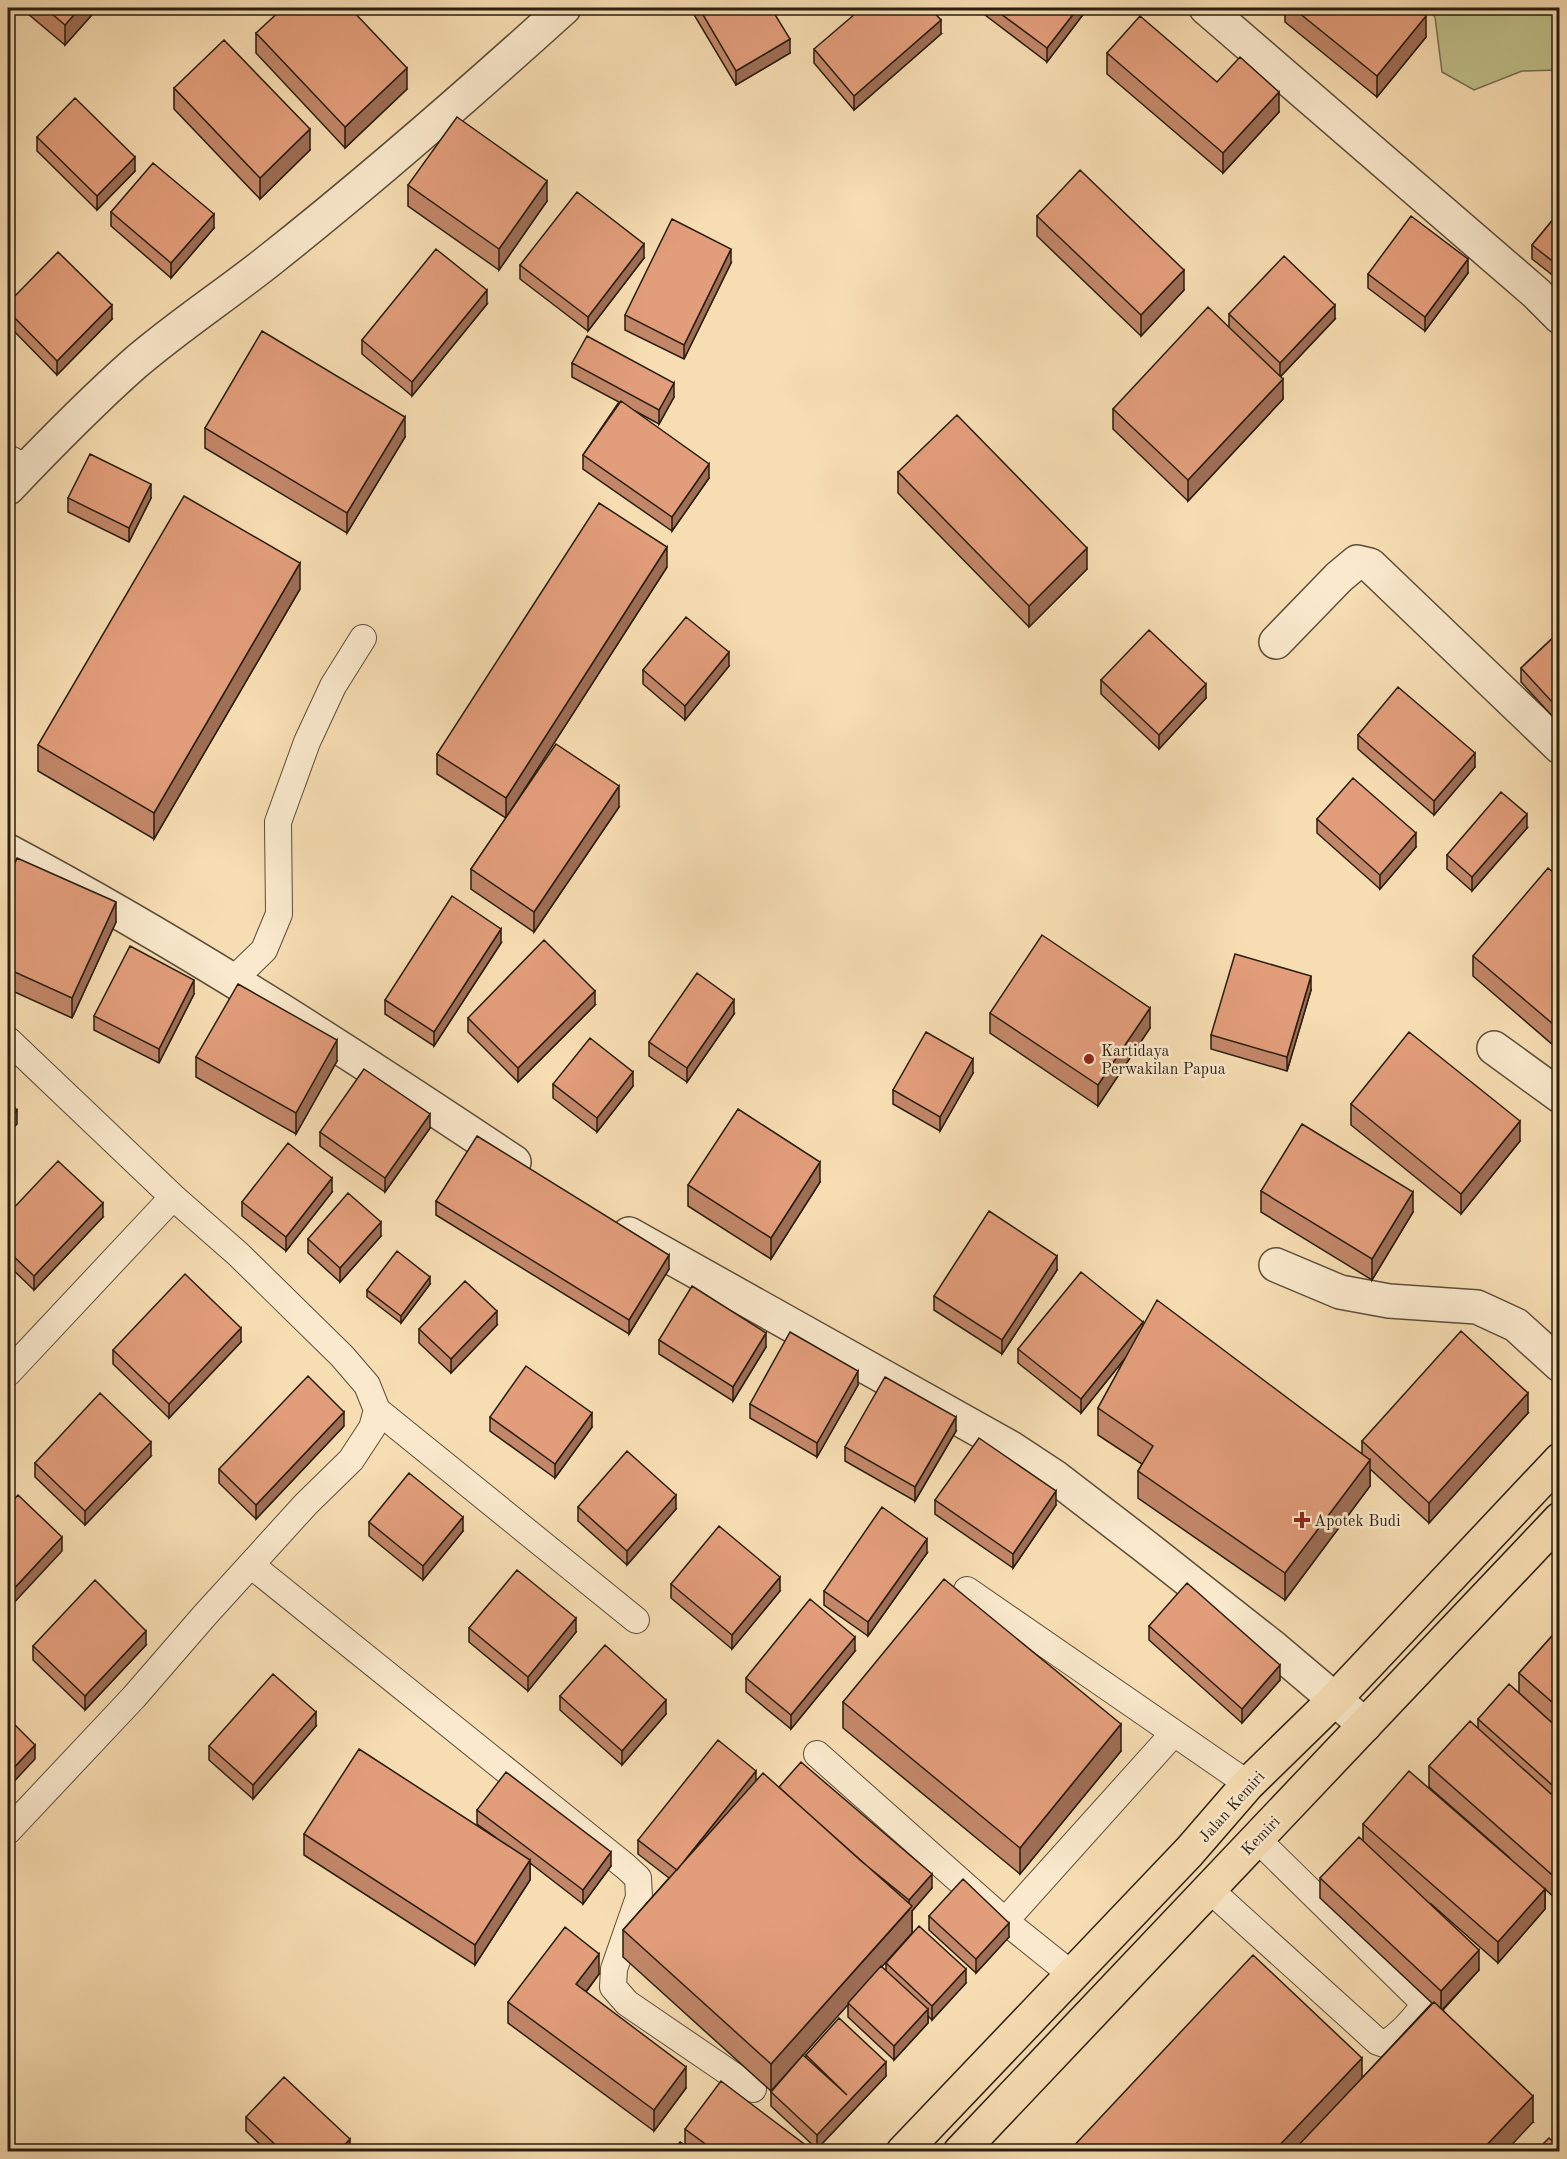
<svg xmlns="http://www.w3.org/2000/svg" width="1567" height="2159" viewBox="0 0 1567 2159" font-family="'Old Standard TT',serif">
<style>
.green{fill:#bfc08a;stroke:#746f4e;stroke-width:1.5}
.lines{fill:none;stroke-linecap:round;stroke-linejoin:round}
.lane-casing{stroke:#5c4e39;stroke-width:28}
.street-casing{stroke:#5c4e39;stroke-width:36}
.highway-casing{stroke:#291e11;stroke-width:36}
.lane{stroke:#fae9cd;stroke-width:26}
.street{stroke:#fae9cd;stroke-width:33}
.highway{stroke:#f7ddb2;stroke-width:33}
.wall{fill:#c28769;stroke:#291e11;stroke-width:1.5}
.shaded-wall{fill:#9e6e55;stroke:#291e11;stroke-width:1.5}
.building{fill:#e29d7a;stroke:#291e11;stroke-width:1.5}
.poi-dot{fill:#8f2418;stroke:#fae9cd;stroke-width:2}
.labels{text-anchor:middle;stroke-width:5;stroke-linejoin:round;paint-order:stroke}
.poi-label{font-size:16px;fill:#291e11;stroke:#fae9cd;text-anchor:start}
.street-label{font-size:16px;fill:#291e11;stroke:#fae9cd}
</style>
<rect width="100%" height="100%" fill="#f7ddb2"/>
<filter id="stains"><feTurbulence type="fractalNoise" baseFrequency=".00333" numOctaves="4"/><feColorMatrix values="0 0 0 0 .2 0 0 0 0 .09 0 0 0 0 .02 0 0 0 .5 -.17"/></filter>
<radialGradient id="worn" r=".72"><stop offset=".6" stop-color="#630" stop-opacity="0"/><stop offset="1" stop-color="#630" stop-opacity=".3"/></radialGradient>
<!-- green -->
<path class="green" d="M1427 8H1559V70L1522 71 1474 90 1442 72 1435 17Z"/>
<g class="lines">
<!-- lane casing -->
<g class="lane-casing">
<path id="lane" d="M8 458 27 468
M233 980 264 950 279 914 278 822 307 742 333 686 363 638
M8 1040 173 1197 238 1254 342 1356 367 1385 377 1410 372 1428 351 1460 306 1504 205 1615 134 1697 8 1831
M8 1373 173 1197
M377 1410 636 1620
M251 1565 625 1866 638 1878 639 1897 614 1969 613 1987 627 2003 753 2089
M967 1590 1248 1784
M817 1754 1005 1921 1071 1974
M1209 1889 1378 2042 1384 2044C1398 2037 1412 2021 1422 2008V2001L1257 1839
M1005 1921 1173 1734"/>
</g>
<!-- street casing -->
<g class="street-casing">
<path id="street" d="M1206 8 1536 293 1560 317
M8 488C48 446 90 403 134 364 178 326 226 295 271 259 372 179 469 94 564 8
M1276 642 1339 577 1357 562 1370 565 1560 747
M8 851C183 944 349 1052 514 1162
M1494 1048 1560 1096
M629 1234 1011 1448 1055 1477 1146 1547 1274 1648 1365 1725
M1276 1265 1340 1292 1389 1301 1477 1307 1516 1325 1560 1365"/>
</g>
<!-- highway casing -->
<g class="highway-casing">
<path id="highway" d="M903 2152 1189 1852 1248 1784 1335 1699 1560 1460
M960 2152 1560 1519"/>
</g>
<!-- lane -->
<use href="#lane" class="lane"/>
<!-- street -->
<use href="#street" class="street"/>
<!-- highway -->
<use href="#highway" class="highway"/>
</g>
<!-- wall -->
<path class="wall" d="M21 8H98L65 45Z
M690 8H771L790 53 736 85Z
M981 8H1088L1047 62 981 12Z
M1285 8H1415L1426 37 1377 97 1285 22Z
M256 33 407 89 345 148 256 53Z
M941 34 854 110 814 63V49Z
M1107 53 1217 82 1279 112 1223 173 1107 74Z
M174 88 310 150 260 199 174 109Z
M37 137 135 171 97 210 37 151Z
M408 185 547 201 499 270 408 206Z
M1560 211V281L1532 259V245Z
M111 212 214 228 171 278 111 226Z
M1037 216 1184 290 1141 336 1037 236Z
M644 258 588 331 520 279V265Z
M731 263 684 359 625 330V315Z
M1468 273 1425 331 1368 288V274Z
M8 303 112 319 57 375 8 325Z
M487 304 412 396 362 354V340Z
M1229 314 1335 319 1281 376 1283 399 1188 501 1113 429V409L1229 327Z
M572 363 674 397 659 424 635 411 709 478 672 531 583 469V455L619 402 572 377Z
M205 428 405 437 347 533 205 448Z
M898 472 1087 569 1029 627 898 493Z
M68 498H151L129 542 68 512Z
M667 567 511 810 619 807 534 932 471 889V869L506 818 437 774V754Z
M300 589 154 839 38 771V745Z
M1560 631 1554 718 1521 682V668Z
M729 666 685 720 643 684V670Z
M1101 680 1206 698 1159 749 1101 694Z
M1358 735 1475 767 1434 815 1358 749Z
M1317 819 1416 847 1380 889 1317 833Z
M1527 828 1472 891 1447 869V855Z
M1560 878V1051L1473 976V956Z
M8 880 116 922 72 1018 8 989Z
M501 943 434 1046 385 1014V1000Z
M1311 990 1287 1071 1211 1049V1035Z
M194 994 159 1063 94 1030V1016Z
M595 1005 518 1082 468 1032V1018Z
M990 1013 1150 1028 1098 1106 990 1033Z
M734 1014 687 1082 649 1056V1042Z
M196 1057 337 1061 296 1134 196 1077Z
M973 1073 940 1131 893 1104V1090Z
M553 1084 633 1086 597 1132 553 1098Z
M1351 1104 1520 1141 1461 1214 1351 1125Z
M430 1128 385 1192 320 1146V1132Z
M820 1182 771 1259 688 1206V1185Z
M1261 1191 1413 1212 1372 1280 1261 1212Z
M332 1192 286 1251 242 1216V1202Z
M436 1201 669 1269 629 1334 436 1215Z
M8 1214 103 1217 34 1290 8 1265Z
M381 1236 340 1282 308 1253V1239Z
M1057 1270 1002 1354 934 1310V1296Z
M430 1284 401 1323 367 1297V1290Z
M497 1325 451 1373 419 1343V1329Z
M1143 1326 1362 1454V1441L1528 1413 1429 1523 1370 1469V1486L1285 1600 1138 1498V1471L1142 1464 1098 1435V1408L1126 1357 1081 1413 1018 1363V1349Z
M659 1340 766 1347 733 1401 659 1354Z
M241 1342 169 1418 113 1364V1350Z
M858 1385 817 1457 750 1418V1404Z
M490 1417 592 1427 555 1478 490 1431Z
M344 1426 256 1519 219 1483V1469Z
M956 1431 915 1501 845 1461V1447Z
M151 1456 85 1525 35 1477V1463Z
M935 1500 1056 1505 1013 1568 935 1514Z
M578 1507 676 1509 627 1565 578 1521Z
M369 1522 463 1531 423 1580 369 1536Z
M927 1553 868 1636 824 1605V1591Z
M671 1584 780 1591 732 1649 671 1598Z
M1149 1626 1280 1680 1242 1723 1149 1640Z
M1560 1627V1730L1519 1693V1673Z
M469 1628 576 1632 528 1691 469 1642Z
M146 1645 85 1710 33 1660V1646Z
M855 1651 791 1729 746 1692V1678Z
M560 1696 666 1714 622 1765 560 1710Z
M843 1702 1121 1751 1020 1874 843 1728Z
M1478 1719 1560 1730V1901L1559 1902 1545 1889V1909L1498 1963 1430 1903 1479 1970 1443 2010 1533 2122 1362 2078 1432 2003 1320 1898V1878L1363 1841V1824L1510 1858 1429 1787V1766L1478 1729Z
M316 1726 253 1799 209 1760V1746Z
M756 1781 779 1787 932 1888 912 1911V1933L881 1967 886 1971V1963L966 1983 932 2020 928 2016V2023L894 2060 848 2017V2004L771 2091 623 1957V1930L669 1878 638 1854V1840Z
M477 1810 611 1866 583 1904 530 1863V1880L475 1965 304 1855V1834L495 1837 477 1824Z
M929 1916 1009 1937 976 1973 929 1930Z
M599 1974 586 1992 686 2088 654 2131 508 2023V2002Z
M806 2055 886 2076 817 2149 771 2106V2092L806 2057Z
M246 2117 350 2151H267L246 2131Z
M685 2129 808 2151H696L685 2143Z"/>
<!-- shaded-wall -->
<path class="shaded-wall" d="M80 8H98L65 45V25Z
M1078 8H1088L1047 62V48Z
M1426 16V37L1377 97V76Z
M941 20V34L854 110V96Z
M790 39V53L736 85V71Z
M407 68V89L345 148V127Z
M1279 92V112L1223 173V153Z
M310 129V150L260 199V178Z
M135 157V171L97 210V196Z
M547 181V201L499 270V249Z
M214 214V228L171 278V263Z
M644 244V258L588 331V317Z
M731 249V263L684 359V345Z
M1468 259V273L1425 331V317Z
M1184 270V290L1141 336V315Z
M487 290V304L412 396V382Z
M112 305V319L57 375V361Z
M1335 305V319L1280 377V363Z
M1283 379V399L1188 501V480Z
M674 383V397L659 424V410Z
M405 417V437L347 533V513Z
M709 464V478L672 531V517Z
M151 484V498L129 542V528Z
M667 547V567L506 818V798Z
M1087 548V569L1029 627V606Z
M300 563V589L154 839V813Z
M729 652V666L685 720V706Z
M1206 684V698L1159 749V735Z
M1560 699V713L1554 718V704Z
M1475 753V767L1434 815V801Z
M619 786V807L534 932V912Z
M1527 814V828L1472 891V877Z
M1416 833V847L1380 889V875Z
M116 902V922L72 1018V998Z
M501 929V943L434 1046V1032Z
M1311 976V990L1287 1071V1057Z
M194 980V994L159 1063V1049Z
M595 991V1005L518 1082V1068Z
M734 1000V1014L687 1082V1068Z
M1150 1008V1028L1098 1106V1085Z
M337 1040V1061L296 1134V1113Z
M973 1059V1073L940 1131V1117Z
M633 1072V1086L597 1132V1118Z
M17 1110V1124L8 1134V1120Z
M430 1114V1128L385 1192V1178Z
M1520 1121V1141L1461 1214V1194Z
M820 1162V1182L771 1259V1238Z
M332 1178V1192L286 1251V1237Z
M1413 1192V1212L1372 1280V1259Z
M103 1203V1217L34 1290V1276Z
M381 1222V1236L340 1282V1268Z
M669 1255V1269L629 1334V1320Z
M1057 1256V1270L1002 1354V1340Z
M430 1277V1284L401 1323V1316Z
M497 1311V1325L451 1373V1359Z
M12 1317V1332L8 1337V1323Z
M1143 1322V1336L1081 1413V1399Z
M241 1328V1342L169 1418V1404Z
M766 1333V1347L733 1401V1387Z
M858 1371V1385L817 1457V1443Z
M1528 1393V1413L1429 1523V1503Z
M344 1412V1426L256 1519V1505Z
M592 1413V1427L555 1478V1464Z
M956 1417V1431L915 1501V1487Z
M151 1442V1456L85 1525V1511Z
M1370 1460V1486L1285 1600V1573Z
M1056 1491V1505L1013 1568V1554Z
M676 1495V1509L627 1565V1551Z
M463 1517V1531L423 1580V1566Z
M62 1537V1551L8 1609V1595Z
M927 1539V1553L868 1636V1622Z
M780 1577V1591L732 1649V1635Z
M576 1618V1632L528 1691V1677Z
M146 1631V1645L85 1710V1696Z
M855 1637V1651L791 1729V1715Z
M1280 1665V1680L1242 1723V1709Z
M666 1700V1714L622 1765V1751Z
M316 1712V1726L253 1799V1785Z
M1121 1724V1751L1020 1874V1848Z
M35 1745V1759L8 1788V1774Z
M756 1771V1785L677 1870Z
M611 1852V1866L583 1904V1890Z
M530 1860V1880L475 1965V1945Z
M932 1874V1888L912 1911V1933L771 2091V2064L909 1910V1900Z
M1560 1880V1901L1559 1902V1881Z
M1545 1889V1909L1498 1963V1942Z
M1009 1923V1937L976 1973V1959Z
M1479 1950V1970L1441 2011V1991Z
M599 1954V1974L576 2005V1984Z
M966 1969V1983L932 2020V2006Z
M928 2009V2023L894 2060V2046Z
M1362 2058V2084L1299 2151H1274Z
M886 2062V2076L817 2149V2135Z
M686 2067V2088L654 2131V2110Z
M1533 2096V2122L1506 2151H1481Z
M350 2139V2151H339Z"/>
<!-- building -->
<path class="building" d="M45 8H80L65 25Z
M283 8H350L407 68 345 127 256 33Z
M699 8H771L790 39 736 71Z
M862 8H930L941 20 854 96 814 49Z
M993 8H1078L1047 48Z
M1293 8H1415L1426 16 1377 76Z
M1140 16 1217 82 1240 57 1279 92 1223 153 1107 53Z
M224 40 310 129 260 178 174 88Z
M75 98 135 157 97 196 37 137Z
M457 117 547 181 499 249 408 185Z
M153 163 214 214 171 263 111 212Z
M1080 170 1184 270 1141 315 1037 216Z
M577 192 644 244 588 317 520 265Z
M1560 211V267L1532 245Z
M1411 216 1468 259 1425 317 1368 274Z
M672 219 731 249 684 345 625 315Z
M436 249 487 290 412 382 362 340Z
M58 252 112 305 57 361 8 311V303Z
M1284 256 1335 305 1280 363 1229 314Z
M1208 307 1283 379 1188 480 1113 409Z
M262 331 405 417 347 513 205 428Z
M587 336 674 383 659 410 572 363Z
M621 401 709 464 672 517 583 455Z
M957 415 1087 548 1029 606 898 472Z
M90 454 151 484 129 528 68 498Z
M184 496 300 563 154 813 38 745Z
M599 503 667 547 506 798 437 754Z
M686 617 729 652 685 706 643 670Z
M1149 630 1206 684 1159 735 1101 680Z
M1560 631V699L1554 704 1521 668Z
M1398 687 1475 753 1434 801 1358 735Z
M556 744 619 786 534 912 471 869Z
M1353 778 1416 833 1380 875 1317 819Z
M1501 792 1527 814 1472 877 1447 855Z
M17 858 116 902 72 998 8 969V880Z
M1548 868 1560 878V1030L1473 956Z
M452 896 501 929 434 1032 385 1000Z
M1042 935 1150 1008 1098 1085 990 1013Z
M544 940 595 991 518 1068 468 1018Z
M130 946 194 980 159 1049 94 1016Z
M1235 954 1311 976 1287 1057 1211 1035Z
M697 973 734 1000 687 1068 649 1042Z
M238 984 337 1040 296 1113 196 1057Z
M926 1032 973 1059 940 1117 893 1090Z
M1409 1032 1520 1121 1461 1194 1351 1104Z
M590 1038 633 1072 597 1118 553 1084Z
M364 1069 430 1114 385 1178 320 1132Z
M8 1101 17 1110 8 1120Z
M738 1109 820 1162 771 1238 688 1185Z
M1302 1124 1413 1192 1372 1259 1261 1191Z
M477 1136 669 1255 629 1320 436 1201Z
M288 1143 332 1178 286 1237 242 1202Z
M58 1161 103 1203 34 1276 8 1251V1214Z
M348 1193 381 1222 340 1268 308 1239Z
M989 1211 1057 1256 1002 1340 934 1296Z
M397 1251 430 1277 401 1316 367 1290Z
M1081 1272 1143 1322 1081 1399 1018 1349Z
M185 1274 241 1328 169 1404 113 1350Z
M465 1281 497 1311 451 1359 419 1329Z
M692 1286 766 1333 733 1387 659 1340Z
M1157 1300 1370 1460 1285 1573 1138 1471 1153 1446 1098 1408Z
M8 1313 12 1317 8 1323Z
M1461 1331 1528 1393 1429 1503 1362 1441Z
M790 1332 858 1371 817 1443 750 1404Z
M526 1366 592 1413 555 1464 490 1417Z
M308 1376 344 1412 256 1505 219 1469Z
M885 1377 956 1417 915 1487 845 1447Z
M100 1393 151 1442 85 1511 35 1463Z
M979 1438 1056 1491 1013 1554 935 1500Z
M627 1451 676 1495 627 1551 578 1507Z
M409 1473 463 1517 423 1566 369 1522Z
M18 1495 62 1537 8 1595V1506Z
M882 1507 927 1539 868 1622 824 1591Z
M719 1526 780 1577 732 1635 671 1584Z
M517 1570 576 1618 528 1677 469 1628Z
M944 1579 1121 1724 1020 1848 843 1702Z
M95 1580 146 1631 85 1696 33 1646Z
M1187 1583 1280 1665 1242 1709 1149 1626Z
M810 1599 855 1637 791 1715 746 1678Z
M1560 1627V1709L1519 1673Z
M605 1645 666 1700 622 1751 560 1696Z
M273 1674 316 1712 253 1785 209 1746Z
M1509 1684 1560 1730V1792L1478 1719Z
M8 1718 35 1745 8 1774Z
M1470 1721 1560 1802V1880L1559 1881 1429 1766Z
M718 1740 756 1771 677 1870 638 1840Z
M359 1749 530 1860 475 1945 304 1834Z
M801 1762 932 1874 909 1900 861 1861 779 1787Z
M1409 1771 1545 1889 1498 1942 1363 1824Z
M506 1772 611 1852 583 1890 477 1810Z
M763 1773 912 1906 771 2064 623 1930Z
M1359 1837 1479 1950 1441 1991 1320 1878Z
M963 1879 1009 1923 976 1959 929 1916Z
M919 1926 966 1969 932 2006 886 1963Z
M565 1927 599 1954 576 1984 686 2067 654 2110 508 2002Z
M1253 1955 1362 2058 1274 2151H1069Z
M881 1966 928 2009 894 2046 848 2003Z
M1434 2002 1533 2096 1481 2151H1293Z
M839 2018 886 2062 817 2135 771 2092 803 2055 847 2095 806 2055Z
M284 2077 350 2139 339 2151H282L246 2117Z
M721 2081 808 2147 805 2151H715L685 2129Z
M1549 2138 1560 2148V2151H1536Z
M680 2142 694 2151H673Z"/>
<!-- markers -->
<g class="poi-dot">
<circle cx="1089" cy="1059" r="6"/>
<path d="M1299 1511h6v6h6v6h-6v6h-6v-6h-6v-6h6z"/>
</g>
<g class="labels">
<!-- poi labels -->
<g class="poi-label">
<text x="1101" y="1056">Kartidaya<tspan x="1101" dy="18">Perwakilan Papua</tspan></text>
<text x="1314" y="1526">Apotek Budi</text>
</g>
<!-- street labels -->
<g class="street-label">
<text transform="translate(1231 1806) rotate(-48)" y="6">Jalan Kemiri</text>
<text transform="translate(1260 1835) rotate(-46)" y="6">Kemiri</text>
</g>
</g>
<!-- margin -->
<rect width="1567" height="2159" fill="none" stroke="#f7ddb2" stroke-width="30"/>
<rect x="9" y="9" width="1549" height="2141" fill="none" stroke="#291e11" stroke-width="3"/>
<rect x="15" y="15" width="1537" height="2129" fill="none" stroke="#291e11" stroke-width="1.5"/>
<rect width="100%" height="100%" filter="url(#stains)"/>
<rect width="100%" height="100%" fill="url(#worn)"/>
</svg>
